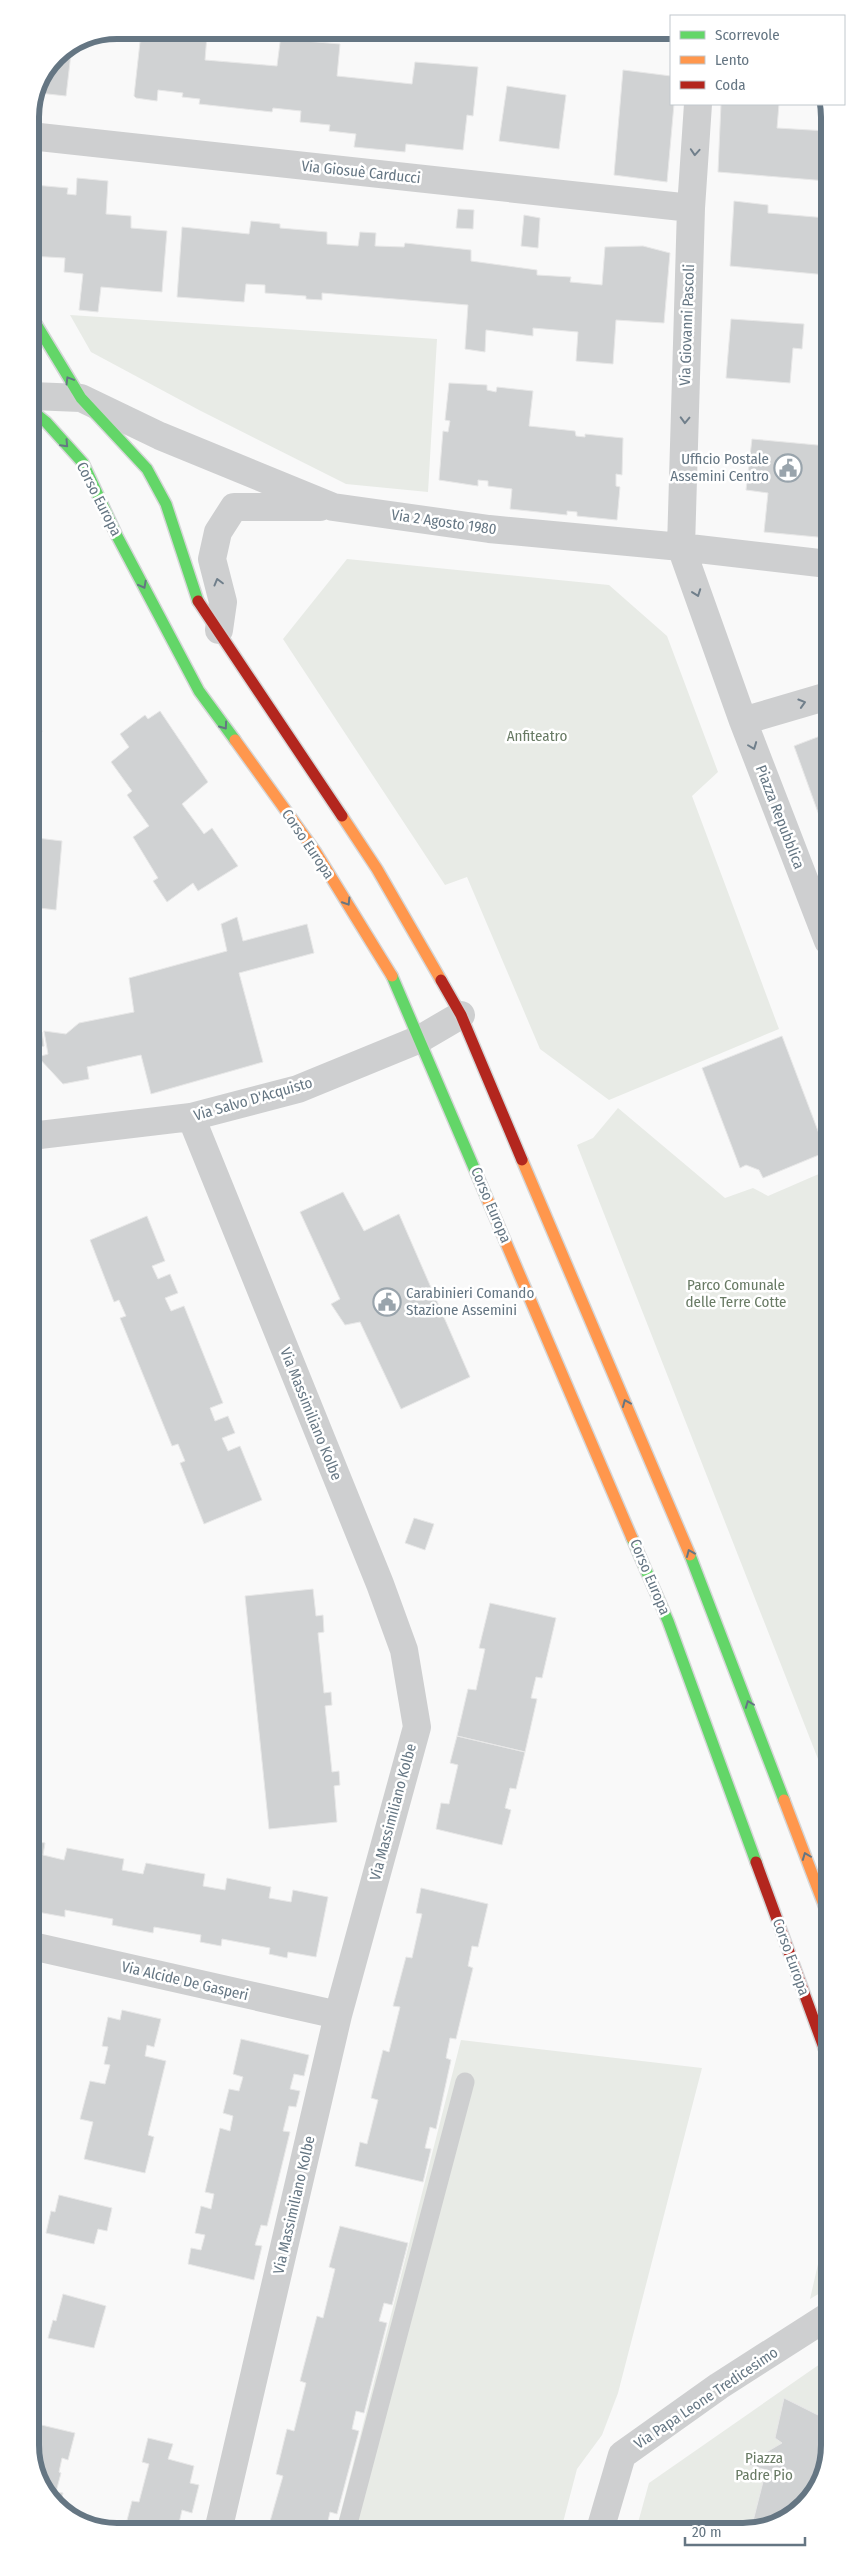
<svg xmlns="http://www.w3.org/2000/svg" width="860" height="2562" viewBox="0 0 860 2562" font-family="'Fira Sans Condensed',sans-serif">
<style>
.green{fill:#e8ebe6}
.building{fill:#d0d2d3;stroke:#e8e8e8}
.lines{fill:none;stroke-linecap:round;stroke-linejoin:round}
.fast-casing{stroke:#d5d6d7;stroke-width:14}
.slow-casing{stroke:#d5d6d7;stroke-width:14}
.jam-casing{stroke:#d5d6d7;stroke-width:14}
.lane{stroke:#cecfd0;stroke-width:19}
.street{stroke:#cecfd0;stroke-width:28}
.fast{stroke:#63d668;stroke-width:11}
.slow{stroke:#ff974d;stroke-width:11}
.jam{stroke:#b3261e;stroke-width:11}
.oneway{stroke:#707f8b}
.oneway2{stroke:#657683}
.labels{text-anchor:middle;stroke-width:5;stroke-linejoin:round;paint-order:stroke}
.street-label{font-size:15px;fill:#657683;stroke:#fff}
.poi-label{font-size:15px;fill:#657683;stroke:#fff;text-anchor:end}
.park-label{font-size:15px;fill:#687a64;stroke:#fff}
.rim{fill:none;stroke:#657683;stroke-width:6}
</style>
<rect width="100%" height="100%" fill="#f9f9f9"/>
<!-- green -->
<path class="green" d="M70 315 437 339 428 492 346 484 199 410 91 352Z
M347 559 609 585 667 636 718 772 692 796 779 1029 609 1100 540 1049 467 877 445 885 283 639Z
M618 1108 725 1198 753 1188 768 1196 828 1170 829 1787 577 1145 593 1138Z
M461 2040 702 2068 618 2393 602 2435 577 2469 561 2530 336 2531Z
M830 2212V2287L810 2299Z
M830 2357V2445L812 2498 765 2529 636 2530 649 2483Z"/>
<!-- building -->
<path class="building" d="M305 34V41L340 44 337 76 412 84 415 62 478 67 473 116 467 115 463 150 406 144 405 152 354 147 356 134 329 131 330 125 300 122 301 111 273 108 272 112 199 104 200 99 182 97 183 93 158 90 157 101 136 98 134 96 140 42 144 41 145 36 207 35 205 60 277 66 281 35Z
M72 45 66 96 39 93 56 55Z
M623 70 671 76V104H674L667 182 614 175Z
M507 86 566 95 559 149 499 141Z
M721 104H779L777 128 827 131V181L718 172Z
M77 178 108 181 106 214 131 216V228L167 231 162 292 101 287 98 312 79 310 83 274 64 272 65 258 30 256 34 185 68 188 67 194 76 195Z
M734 201 768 205V213L827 218V275L730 266Z
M458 209 474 210 473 229 456 228Z
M524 215 540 218 538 248 521 246Z
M251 221 280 224V228L327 232V244L358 246 360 232 376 233 375 246 404 247 405 243 471 250V261L537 270V275L571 277 570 282 602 285 605 247 643 246 670 253 664 323 616 320 613 364 576 361 578 332 533 328V336L486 330 485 352 465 349 468 305 322 293V300L306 299V296L265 293V285L246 284 244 302 177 297 182 227 249 234Z
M731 319 804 324 802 349 793 348 790 383 726 378Z
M449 383 487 385V390L496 392 497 387 533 391 529 426 575 431 576 436 585 437V434L623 438 622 475 616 474V486L620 487 617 520 577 516V512L567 511V515L510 509 512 489 488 486V481L478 480V486L439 480 443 431 448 432 450 421 445 420Z
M752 439 828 446V538L764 532 768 493 746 490Z
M31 685 42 732 31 736Z
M160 711 208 782 182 804 204 834 212 828 238 866 198 891 193 883 167 902 153 881 158 878 133 837 149 826 127 795 132 791 111 762 129 747 120 734 145 715 148 719Z
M828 733V840L794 746Z
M37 838 62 841 56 910 31 907V845H36Z
M237 917 243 941 307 924 314 953 239 973 263 1062 151 1094 141 1055 87 1067 89 1079 63 1084 38 1057 48 1054 44 1031 66 1034 79 1023 134 1012 129 978 227 951 221 924Z
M42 1032 44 1046 36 1048 33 1034Z
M782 1036 826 1152 763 1178 759 1170 746 1165 740 1168 702 1068Z
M343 1192 364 1231 399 1214 470 1377 401 1409 360 1322 345 1325 331 1304 340 1299 300 1212Z
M147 1216 165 1261 152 1266 158 1279 170 1274 178 1293 165 1298 171 1311 184 1306 223 1403 210 1408 215 1421 228 1416 235 1433 222 1438 228 1451 240 1446 262 1500 204 1524 180 1463 185 1461 178 1444 172 1446 120 1318 126 1316 119 1300 114 1302 90 1240Z
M32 1350 38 1351 32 1385Z
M414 1518 434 1524 425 1550 405 1543Z
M313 1589 316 1616 323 1615 324 1632 318 1633 324 1693 331 1692 332 1705 325 1706 332 1772 339 1771 340 1785 334 1786 337 1822 269 1829 245 1596Z
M490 1603 556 1618 542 1678 536 1677 531 1698 537 1699 525 1752 457 1736 468 1689 476 1690 485 1649 479 1648Z
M457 1736 525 1752 516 1789 510 1788 505 1808 511 1810 502 1845 436 1829 441 1803 449 1804 458 1765 450 1763Z
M32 1841 45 1843 43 1855 64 1860 67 1848 124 1859 122 1870 143 1874 146 1863 205 1874 203 1886 225 1890 227 1878 271 1887 269 1898 291 1902 293 1890 328 1897 316 1957 288 1952 287 1958 269 1954 270 1948 222 1939 221 1946 200 1942 201 1935 154 1927 153 1933 112 1925 113 1919 65 1910V1917L32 1911Z
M421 1888 488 1904 478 1947 472 1946 468 1966 473 1968 456 2039 450 2038 446 2058 451 2060 436 2129 430 2127 425 2148 431 2149 423 2182 355 2166 360 2142 367 2144 378 2100 371 2098 383 2050 389 2052 400 2007 393 2006 406 1957 412 1958 422 1914 416 1913Z
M122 2010 161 2019 154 2047 147 2045 145 2056 166 2061 148 2135 154 2137 145 2173 84 2159 93 2122 80 2119 90 2081 105 2084 110 2065 104 2064 108 2047 102 2046 108 2017 120 2020Z
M241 2039 309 2055 304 2076 294 2074 290 2089 300 2091 296 2107 289 2106 283 2131 290 2132 267 2226 261 2225 255 2245 262 2246 254 2280 188 2264 191 2248 201 2250 205 2235 195 2233 201 2206 211 2209 214 2194 205 2192 220 2128 230 2131 233 2116 223 2113 229 2089 239 2091 243 2077 233 2074Z
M59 2195 112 2208 107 2231 98 2229 94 2244 46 2233 51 2211 55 2212Z
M340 2226 408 2243 392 2305 384 2303 379 2321 387 2323 364 2413 356 2411 352 2429 359 2431 337 2514 330 2512 326 2530 328 2531H261L263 2523 269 2525 283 2476 276 2474 287 2429 294 2431 306 2383 300 2381 317 2316 323 2318 335 2269 329 2267Z
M63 2294 106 2306 94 2348 48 2338 53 2320 56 2321Z
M784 2398 830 2421V2445L812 2498 765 2529H751L766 2470 746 2464 782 2443 775 2438Z
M33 2423 75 2433 68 2460 62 2458 59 2472 61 2473 56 2492 63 2493 59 2510 33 2467Z
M148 2438 173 2444 168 2459 194 2466 190 2483 199 2485 192 2513 182 2510 177 2532H124L132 2501 139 2502 149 2464 142 2462Z"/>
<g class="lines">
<!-- fast casing -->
<g class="fast-casing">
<path id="fast" d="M30 314 81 398 147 469 166 504 198 601
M31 410 46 422 83 463 117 536 199 691 235 740
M392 976 486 1196
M632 1538 668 1621 756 1862
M690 1555 784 1800"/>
</g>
<!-- slow casing -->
<g class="slow-casing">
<path id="slow" d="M235 740 315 851 392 976
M342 816 377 869 441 980
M522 1160 690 1555
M486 1196 632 1538
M784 1800 829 1918"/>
</g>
<!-- jam casing -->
<g class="jam-casing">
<path id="jam" d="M198 601 342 816
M441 980 461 1015 522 1160
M756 1862 830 2064"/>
</g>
<!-- lane -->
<path class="lane" d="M346 2531 465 2082"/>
<!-- street -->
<path class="street" d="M698 104 691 208 681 547 743 721 828 941
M30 136 691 208
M31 396 81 398 160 436 333 507 489 529 681 547 828 564
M219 630 223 602 212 559 218 532 234 507H320
M743 721 828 696
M191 1117 380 1584 404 1650 417 1727 338 2015 218 2531
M31 1136 191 1117 298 1089 420 1039 461 1015
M32 1946 338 2015
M600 2530 622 2455 719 2386 830 2315"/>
<!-- fast -->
<use href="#fast" class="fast"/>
<!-- slow -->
<use href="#slow" class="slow"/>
<!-- jam -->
<use href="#jam" class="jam"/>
</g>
<!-- one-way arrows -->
<defs><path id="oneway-chevron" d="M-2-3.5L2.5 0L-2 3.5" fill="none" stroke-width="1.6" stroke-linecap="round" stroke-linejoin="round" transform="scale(1.25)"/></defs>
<g class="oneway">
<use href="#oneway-chevron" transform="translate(695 152) rotate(94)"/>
<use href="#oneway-chevron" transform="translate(685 420) rotate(92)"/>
<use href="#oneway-chevron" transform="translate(218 582) rotate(-105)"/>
<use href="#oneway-chevron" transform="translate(697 593) rotate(70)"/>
<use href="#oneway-chevron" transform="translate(802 703) rotate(-17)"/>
<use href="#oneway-chevron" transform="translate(753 746) rotate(69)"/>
</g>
<g class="oneway2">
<use href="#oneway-chevron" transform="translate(69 380) rotate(-121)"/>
<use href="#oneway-chevron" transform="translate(65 444) rotate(47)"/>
<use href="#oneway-chevron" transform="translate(143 585) rotate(62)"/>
<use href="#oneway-chevron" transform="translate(224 726) rotate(54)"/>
<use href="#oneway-chevron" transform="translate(347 902) rotate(58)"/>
<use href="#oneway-chevron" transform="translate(626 1403) rotate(-113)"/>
<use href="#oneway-chevron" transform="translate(690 1553) rotate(-113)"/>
<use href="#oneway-chevron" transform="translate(749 1704) rotate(-111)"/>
<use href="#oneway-chevron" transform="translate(806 1856) rotate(-111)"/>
</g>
<!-- icons -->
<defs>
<g id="civic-ring" transform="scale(1.4375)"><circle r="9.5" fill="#fff" stroke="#99a4ac" stroke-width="1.5"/><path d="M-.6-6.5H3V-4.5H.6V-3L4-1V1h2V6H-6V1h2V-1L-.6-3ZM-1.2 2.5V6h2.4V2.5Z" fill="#99a4ac"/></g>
</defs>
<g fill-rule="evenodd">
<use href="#civic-ring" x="788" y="468"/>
<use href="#civic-ring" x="387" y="1302"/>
</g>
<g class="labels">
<!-- street labels -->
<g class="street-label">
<text transform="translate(361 172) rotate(6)" y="5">Via Giosuè Carducci</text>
<text transform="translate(687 325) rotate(-88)" y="5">Via Giovanni Pascoli</text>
<text transform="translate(99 499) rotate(63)" y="5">Corso Europa</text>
<text transform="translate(444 522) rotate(8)" y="5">Via 2 Agosto 1980</text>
<text transform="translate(780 817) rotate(69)" y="5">Piazza Repubblica</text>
<text transform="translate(308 844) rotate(56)" y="5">Corso Europa</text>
<text transform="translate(253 1099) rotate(-16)" y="5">Via Salvo D'Acquisto</text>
<text transform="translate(491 1205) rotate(67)" y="5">Corso Europa</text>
<text transform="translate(311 1414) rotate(68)" y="5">Via Massimiliano Kolbe</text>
<text transform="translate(650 1577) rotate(67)" y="5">Corso Europa</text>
<text transform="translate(393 1812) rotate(-75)" y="5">Via Massimiliano Kolbe</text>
<text transform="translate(791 1957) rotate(70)" y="5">Corso Europa</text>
<text transform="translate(185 1981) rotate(13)" y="5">Via Alcide De Gasperi</text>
<text transform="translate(294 2205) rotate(-77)" y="5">Via Massimiliano Kolbe</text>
<text transform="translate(706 2398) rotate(-34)" y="5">Via Papa Leone Tredicesimo</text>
</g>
<!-- poi labels -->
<g class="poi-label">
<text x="769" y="464">Ufficio Postale<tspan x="769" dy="17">Assemini Centro</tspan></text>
<text x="406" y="1298" text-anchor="start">Carabinieri Comando<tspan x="406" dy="17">Stazione Assemini</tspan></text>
</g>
<!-- park labels -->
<g class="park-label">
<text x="537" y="741">Anfiteatro</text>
<text x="736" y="1290">Parco Comunale<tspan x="736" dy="17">delle Terre Cotte</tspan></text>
<text x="764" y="2463">Piazza<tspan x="764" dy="17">Padre Pio</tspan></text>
</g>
</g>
<!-- crop -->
<path d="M0 0H860V2562H0ZM117 39H743A78 78 0 0 1 821 117V2445A78 78 0 0 1 743 2523H117A78 78 0 0 1 39 2445V117A78 78 0 0 1 117 39Z" fill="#fff" fill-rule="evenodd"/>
<path class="rim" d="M117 39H743A78 78 0 0 1 821 117V2445A78 78 0 0 1 743 2523H117A78 78 0 0 1 39 2445V117A78 78 0 0 1 117 39Z"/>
<!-- legend -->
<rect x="670" y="15" width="175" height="90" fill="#ffffff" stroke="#c1c8cd"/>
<rect x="680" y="31" width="25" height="8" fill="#63d668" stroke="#c1c8cd"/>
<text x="715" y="40" font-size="15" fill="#657683">Scorrevole</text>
<rect x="680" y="56" width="25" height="8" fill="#ff974d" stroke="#c1c8cd"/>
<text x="715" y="65" font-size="15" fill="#657683">Lento</text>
<rect x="680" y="81" width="25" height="8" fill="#b3261e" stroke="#c1c8cd"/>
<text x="715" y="90" font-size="15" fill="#657683">Coda</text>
<!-- scale -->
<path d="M685 2537v8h120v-8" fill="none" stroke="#657683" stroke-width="2.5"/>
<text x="692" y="2537" font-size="15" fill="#657683" stroke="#ffffff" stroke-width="4" paint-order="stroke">20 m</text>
</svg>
